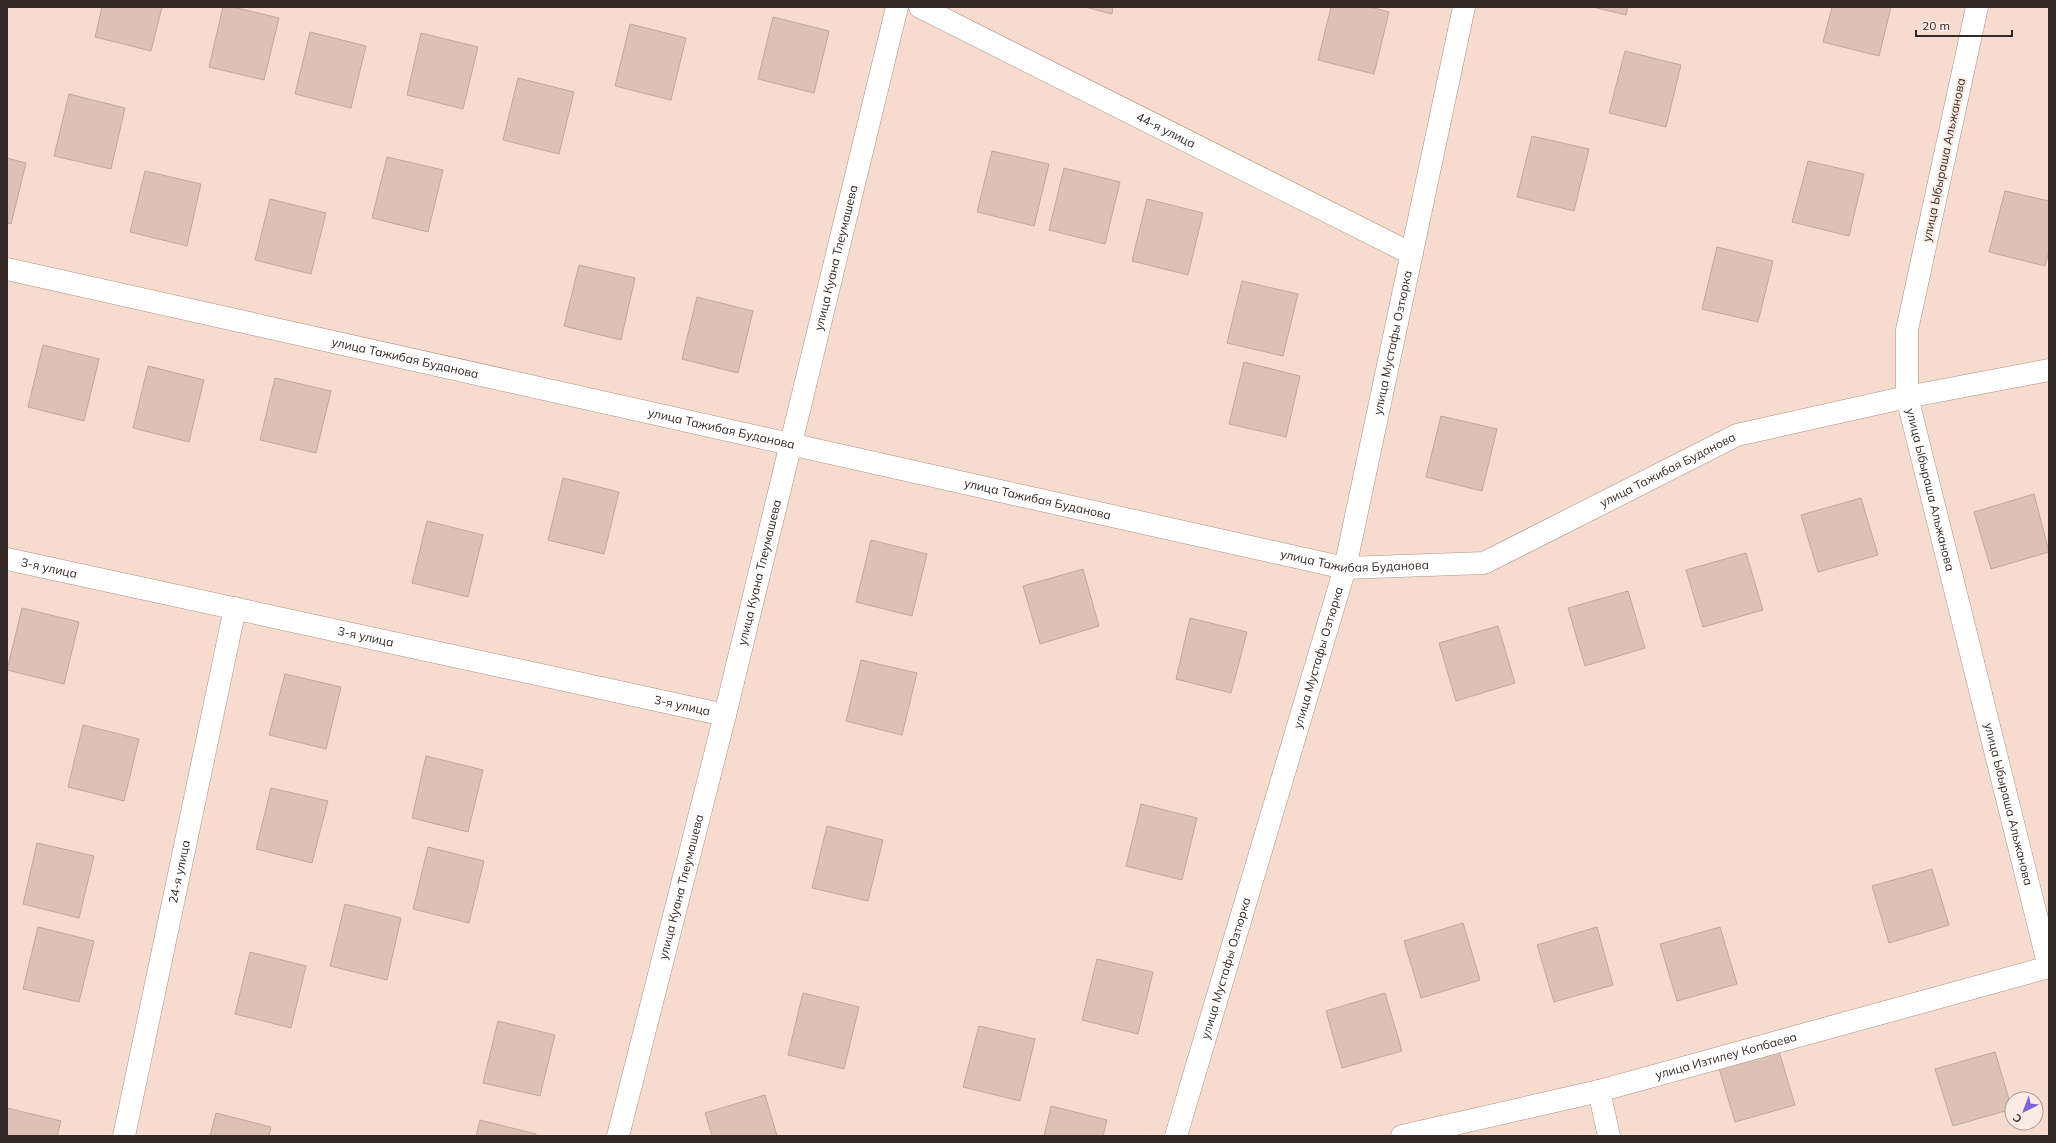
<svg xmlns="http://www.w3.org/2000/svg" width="2056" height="1143" viewBox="0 0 2056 1143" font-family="Mulish,sans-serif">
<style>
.building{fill:#dcc1b4;stroke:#c2a89b}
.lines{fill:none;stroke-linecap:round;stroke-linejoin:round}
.minor-casing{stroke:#ab9285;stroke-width:23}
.minor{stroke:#fff;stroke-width:22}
.labels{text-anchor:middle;stroke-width:4;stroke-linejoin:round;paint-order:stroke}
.street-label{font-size:12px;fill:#332823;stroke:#fcebe3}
</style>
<rect width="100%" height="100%" fill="#f7dbce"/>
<!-- building -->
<path class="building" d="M102 7H162L151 51 95 37Z
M223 7H233L279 18 264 80 209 67Z
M1085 7H1113L1112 14Z
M1331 7H1370L1389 12 1374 74 1318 60Z
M1593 7H1628L1626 15Z
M1832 7H1891L1879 56 1823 42Z
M773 17 829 31 814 93 758 79Z
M630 24 686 38 671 100 615 86Z
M310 32 366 46 351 108 295 94Z
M421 33 478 47 463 109 407 95Z
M1625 51 1681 65 1666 127 1609 113Z
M518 78 574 92 559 154 503 140Z
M69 94 125 108 111 169 54 156Z
M1532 136 1589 149 1574 211 1517 197Z
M992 151 1049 164 1034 226 977 212Z
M387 157 443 170 428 232 372 218Z
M7 158 26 163 11 224 7 223Z
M1808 161 1864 174 1849 236 1792 222Z
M1064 168 1120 182 1105 244 1049 230Z
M145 171 201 184 187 246 130 232Z
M2005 191 2049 201V251L2045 266 1989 252Z
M270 199 326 213 311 274 255 260Z
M1147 199 1203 213 1188 275 1132 261Z
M1717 247 1773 261 1758 322 1702 309Z
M579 265 635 278 621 340 564 326Z
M1242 281 1298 294 1283 356 1227 343Z
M697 297 753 311 738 373 682 359Z
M43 345 99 359 84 421 28 407Z
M1244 362 1300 376 1286 437 1229 424Z
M148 366 204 380 189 442 133 428Z
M275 378 331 391 316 453 260 440Z
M1441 416 1497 429 1482 491 1426 477Z
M563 478 619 492 604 554 548 540Z
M2034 494 2049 552 1991 569 1974 512Z
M1861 498 1878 555 1818 572 1801 515Z
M427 521 483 535 468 597 412 583Z
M871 540 927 554 912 616 856 602Z
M1746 553 1763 610 1703 627 1686 570Z
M1083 569 1099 626 1040 644 1023 586Z
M1628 591 1645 648 1585 666 1568 608Z
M22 608 79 622 64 684 7 670Z
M1190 618 1247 632 1231 693 1176 679Z
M1498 626 1515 683 1456 701 1439 643Z
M861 660 917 673 902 735 846 721Z
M285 674 341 687 326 749 269 735Z
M83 725 139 739 124 801 68 787Z
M426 756 483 770 468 832 412 818Z
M271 788 328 801 312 863 256 849Z
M1141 804 1197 818 1182 880 1126 866Z
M827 826 883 840 868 901 812 888Z
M37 843 94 856 79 918 23 904Z
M428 847 484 861 469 923 413 909Z
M1932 869 1949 925 1889 943 1872 886Z
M345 904 401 918 387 980 330 966Z
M1463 923 1480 980 1421 998 1404 941Z
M38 927 94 941 79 1002 23 989Z
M1597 927 1613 985 1554 1002 1537 945Z
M1720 927 1737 984 1677 1001 1660 944Z
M250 952 306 966 291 1028 235 1014Z
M1097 959 1153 972 1138 1034 1082 1020Z
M803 993 859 1007 844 1069 788 1055Z
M1385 993 1402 1051 1342 1068 1326 1011Z
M498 1021 555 1035 540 1096 483 1083Z
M979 1026 1035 1039 1020 1101 963 1087Z
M1778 1048 1795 1105 1735 1122 1718 1065Z
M1995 1052 2012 1109 1953 1126 1935 1069Z
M765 1095 777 1136H712L705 1113Z
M1051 1106 1107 1120 1103 1136H1044Z
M7 1108 61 1121 57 1136H7Z
M216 1113 271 1127 269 1136H210Z
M480 1120 536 1134V1136H476Z"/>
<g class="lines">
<!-- minor casing -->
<g class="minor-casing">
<g id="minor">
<path id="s1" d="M920 7 1412 254"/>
<path id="s2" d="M1977 7 1907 330V397L2049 967"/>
<path id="s3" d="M7 269 1345 568 1484 563 1737 435 1907 397 2049 370"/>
<path id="s4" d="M7 559 725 715"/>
<path d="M1599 1091 1609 1136"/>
<path id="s5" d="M124 1136 235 608"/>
<path id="s6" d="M618 1136 725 715 897 7"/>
<path id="s7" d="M1176 1136 1345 568 1464 7"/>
<path id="s8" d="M1402 1136 1599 1091 2049 967"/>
</g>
</g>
<!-- minor -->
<use href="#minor" class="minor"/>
</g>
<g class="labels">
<!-- street labels -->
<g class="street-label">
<text dy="4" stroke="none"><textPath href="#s1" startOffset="275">44-я улица</textPath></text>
<text transform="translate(1944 160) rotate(-78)" y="4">улица Ыбыраша Альжанова</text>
<text dy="4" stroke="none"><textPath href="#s6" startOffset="905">улица Куана Тлеумашева</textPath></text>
<text dy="4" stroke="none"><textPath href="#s7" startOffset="823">улица Мустафы Озтюрка</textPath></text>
<text dy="4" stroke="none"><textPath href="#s3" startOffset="408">улица Тажибая Буданова</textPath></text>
<text dy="4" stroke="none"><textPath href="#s3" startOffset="732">улица Тажибая Буданова</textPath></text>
<text dy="4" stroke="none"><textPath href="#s3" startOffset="1716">улица Тажибая Буданова</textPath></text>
<text dy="4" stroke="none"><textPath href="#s2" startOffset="493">улица Ыбыраша Альжанова</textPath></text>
<text dy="4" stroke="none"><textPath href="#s3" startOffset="1056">улица Тажибая Буданова</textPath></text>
<text dy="4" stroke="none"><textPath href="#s3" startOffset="1380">улица Тажибая Буданова</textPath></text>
<text dy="4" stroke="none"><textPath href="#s4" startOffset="43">3-я улица</textPath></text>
<text dy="4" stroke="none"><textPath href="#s6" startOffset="581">улица Куана Тлеумашева</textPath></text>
<text dy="4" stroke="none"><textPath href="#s4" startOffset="367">3-я улица</textPath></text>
<text dy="4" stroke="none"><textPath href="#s7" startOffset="499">улица Мустафы Озтюрка</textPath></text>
<text dy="4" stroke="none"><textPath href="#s4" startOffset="691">3-я улица</textPath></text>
<text dy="4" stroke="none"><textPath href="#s2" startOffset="817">улица Ыбыраша Альжанова</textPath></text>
<text dy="4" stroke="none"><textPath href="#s5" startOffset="270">24-я улица</textPath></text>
<text dy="4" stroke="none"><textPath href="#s6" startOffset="257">улица Куана Тлеумашева</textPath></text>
<text dy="4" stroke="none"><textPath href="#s7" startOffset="175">улица Мустафы Озтюрка</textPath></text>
<text dy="4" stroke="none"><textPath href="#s8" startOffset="334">улица Изтилеу Копбаева</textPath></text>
</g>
</g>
<!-- border -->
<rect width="2056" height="1143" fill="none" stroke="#332823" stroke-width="16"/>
<!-- north arrow -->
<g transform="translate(2024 1111) rotate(222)"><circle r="19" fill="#fcebe3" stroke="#ac9d96"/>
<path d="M0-3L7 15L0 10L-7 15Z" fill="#7e62dd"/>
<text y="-6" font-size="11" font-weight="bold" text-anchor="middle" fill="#332823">С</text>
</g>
<!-- scale -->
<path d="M1916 30v6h96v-6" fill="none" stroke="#332823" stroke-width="2"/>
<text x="1922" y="30" font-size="12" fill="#332823" stroke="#fcebe3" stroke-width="3" paint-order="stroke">20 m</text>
</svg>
